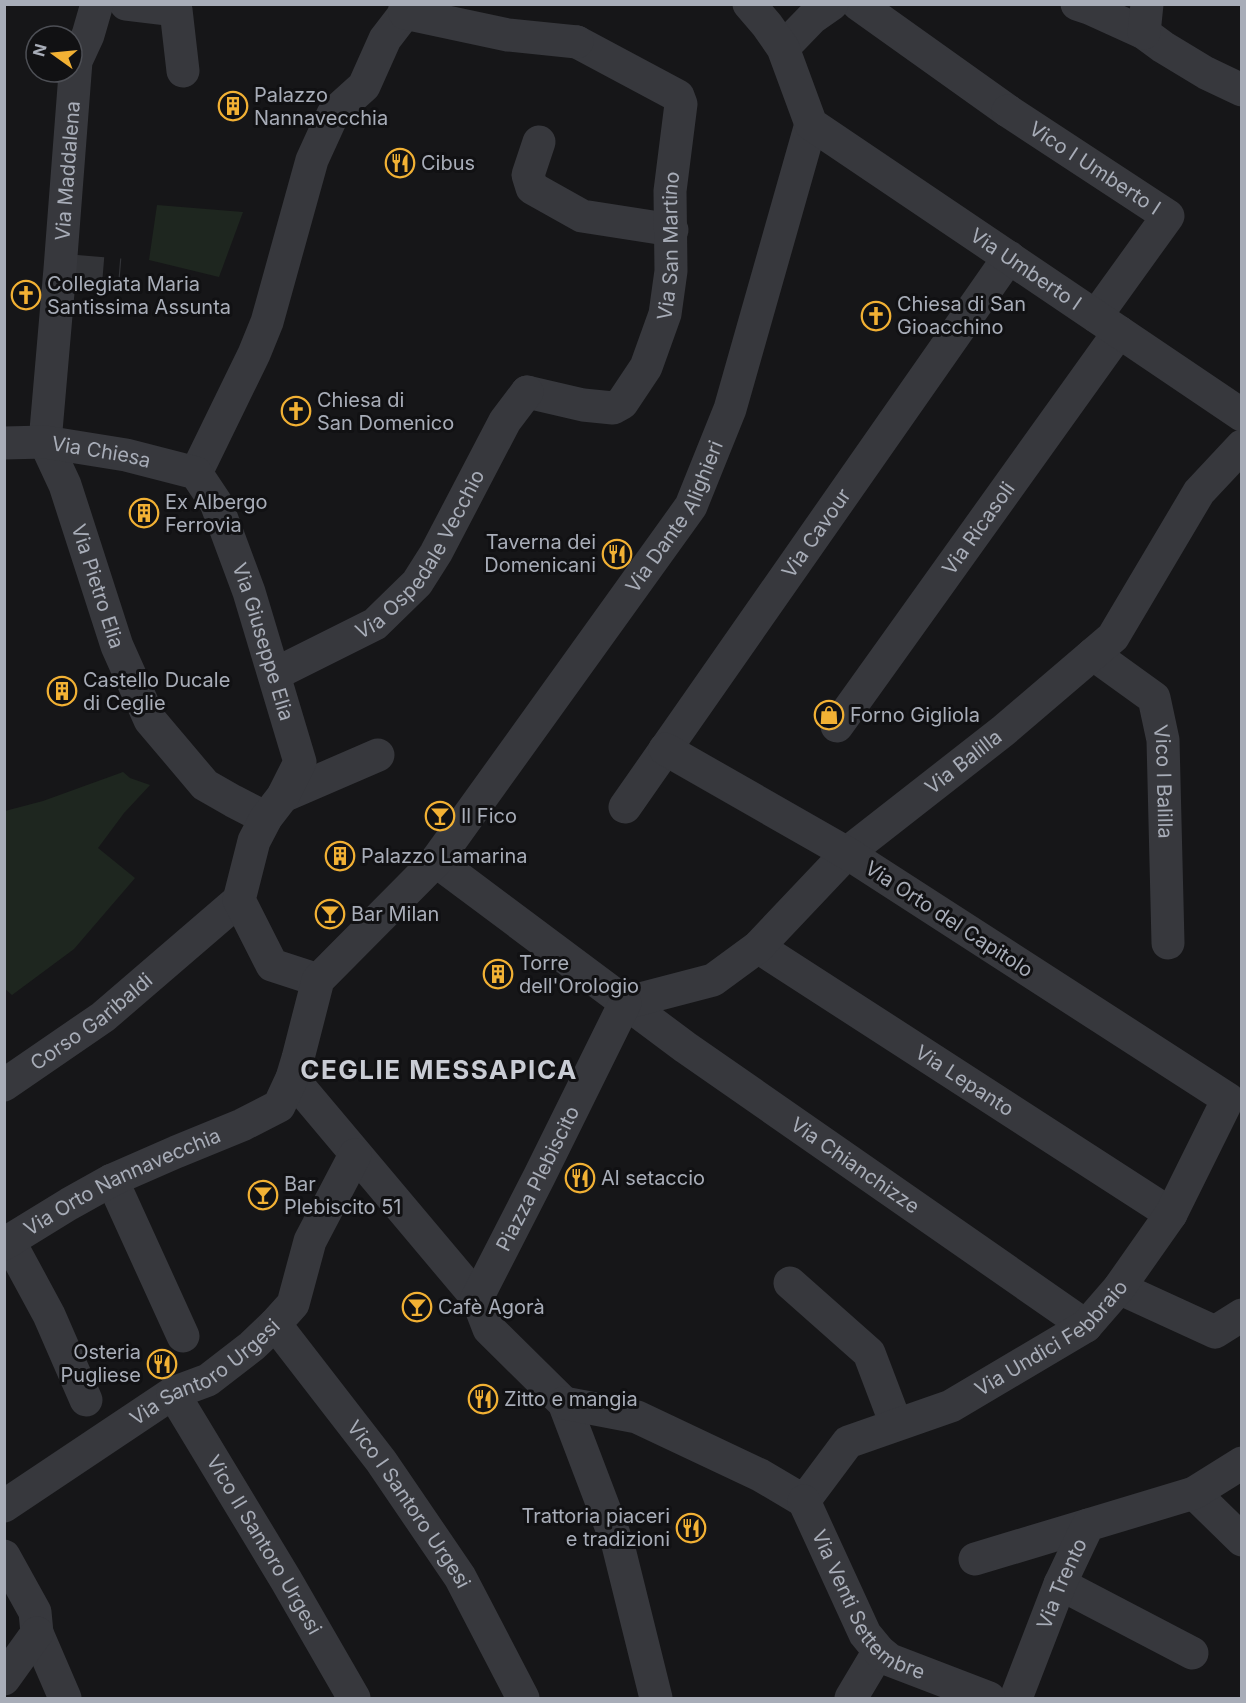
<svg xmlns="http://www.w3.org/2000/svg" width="1246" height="1703" viewBox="0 0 1246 1703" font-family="Inter,sans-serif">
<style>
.green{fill:#1e261f}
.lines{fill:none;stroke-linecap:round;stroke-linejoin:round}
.pedestrian-tunnel{stroke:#333438;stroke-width:33;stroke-dasharray:33 16;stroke-linecap:butt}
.pedestrian{stroke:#37383d;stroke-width:33}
.minor{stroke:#37383d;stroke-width:33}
.tertiary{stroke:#37383d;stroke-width:33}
.labels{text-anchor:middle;stroke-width:6;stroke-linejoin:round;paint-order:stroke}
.poi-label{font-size:20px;fill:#a8adb8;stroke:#111113;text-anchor:start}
.street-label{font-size:20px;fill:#a8adb8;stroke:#111113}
.district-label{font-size:26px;font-weight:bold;letter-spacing:1.5px;fill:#c9ccd4;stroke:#111113}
</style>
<rect width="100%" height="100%" fill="#161618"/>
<!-- green -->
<path class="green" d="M157 205 243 212 219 277 149 260Z
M123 772 130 778 150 785 124 813 98 848 135 878 74 949 12 995 4 988 5 811 43 801Z"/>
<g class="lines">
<!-- pedestrian-tunnel -->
<path class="pedestrian-tunnel" d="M70 271 120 275"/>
<!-- pedestrian -->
<g class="pedestrian">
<path d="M126 4 176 10 183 71"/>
<path d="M858 4 1008 111"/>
<path d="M1077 4 1089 8 1144 33 1163 47 1206 73 1242 90"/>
<path d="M783 48 812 18 832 4"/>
<path d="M539 142 528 175 532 188 582 216 672 230"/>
<path id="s1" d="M527 392 583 405 613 408 622 403 646 367 665 314 671 271 670 191 681 104 678 96 577 42"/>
<path id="s2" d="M45 442 65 485 117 646 150 720 205 785 233 801 266 818"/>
<path d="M196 473 254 354 267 322 312 160 333 114 364 86 385 39 405 13"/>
<path d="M283 796 378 755"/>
<path id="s3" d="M4 1085 103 1017 239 900"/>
<path id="s4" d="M4 1506 173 1393 208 1380 252 1346 275 1324"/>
<path d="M4 1556 35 1612 37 1633"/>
<path d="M851 1698 879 1651"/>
</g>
<!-- minor -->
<g class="minor">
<path d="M405 4V13L508 35 577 42"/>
<path d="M1144 33 1147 4"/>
<path id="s5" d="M1008 111 1168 216 1096 316"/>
<path id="s6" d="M45 442 60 269 76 61 88 35 97 4"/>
<path id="s7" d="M4 443 45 442 126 455 196 473 216 503 249 592 300 762 283 796 266 818 254 841 239 900 272 965 318 980"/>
<path id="s8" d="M1093 654 1154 698 1163 740 1168 943"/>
<path id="s9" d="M275 674 375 624 417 583 436 553 505 421 527 392"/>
<path id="s10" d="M837 726 1119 332"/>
<path id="s11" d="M625 807 1009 257"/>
<path id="s12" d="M436 861 685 1047 1086 1326"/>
<path id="s13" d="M758 947 1171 1214"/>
<path id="s14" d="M625 1003 713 980 758 947 847 853 1003 731 1113 637 1199 492 1242 446"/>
<path d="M292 1078 477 1298 489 1329 564 1403 618 1545 656 1698"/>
<path id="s15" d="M355 1155 310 1241 293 1304 275 1324 381 1461 460 1577 523 1698"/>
<path d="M112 1180 183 1336"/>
<path d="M9 1241 49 1315 86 1400"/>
<path id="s16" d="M4 1244 69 1204 112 1180 176 1152 242 1125 279 1106 292 1078 298 1058 318 980 436 861 691 506 730 409 811 124"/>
<path d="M790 1283 869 1353 896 1424"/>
<path d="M1119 1288 1215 1332 1242 1315"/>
<path id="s17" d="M477 1298 539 1177 625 1003"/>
<path id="s18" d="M173 1393 286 1580 354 1698"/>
<path id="s19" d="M564 1403 637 1417 760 1475 804 1501 848 1442 951 1406 1086 1326 1119 1288 1171 1214 1228 1099 847 853 665 749"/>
<path d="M1194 1493 1242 1540"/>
<path d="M975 1559 1088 1525"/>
<path d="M1060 1584 1192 1653"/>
<path d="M37 1633 65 1698"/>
<path d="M4 1679 37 1633"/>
<path id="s20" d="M1016 1698 1060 1584 1088 1525 1194 1493 1242 1463"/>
</g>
<!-- tertiary -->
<g class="tertiary">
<path id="s21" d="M749 4 767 25 783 48 811 124 1242 415"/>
<path id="s22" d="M804 1501 865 1634 879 1651 890 1660 989 1698"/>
</g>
</g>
<!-- icons -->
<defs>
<g id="building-ring" transform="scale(1.5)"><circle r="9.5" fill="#111113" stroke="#f2b134" stroke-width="1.5"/><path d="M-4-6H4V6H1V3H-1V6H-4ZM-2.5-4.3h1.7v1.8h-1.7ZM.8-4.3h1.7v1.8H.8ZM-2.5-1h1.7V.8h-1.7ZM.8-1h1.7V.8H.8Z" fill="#f2b134"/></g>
<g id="restaurant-ring" transform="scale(1.5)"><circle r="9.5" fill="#111113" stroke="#f2b134" stroke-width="1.5"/><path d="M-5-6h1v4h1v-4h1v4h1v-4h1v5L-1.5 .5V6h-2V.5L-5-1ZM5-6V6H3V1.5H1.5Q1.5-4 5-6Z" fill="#f2b134"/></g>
<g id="church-ring" transform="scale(1.5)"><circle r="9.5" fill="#111113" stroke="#f2b134" stroke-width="1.5"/><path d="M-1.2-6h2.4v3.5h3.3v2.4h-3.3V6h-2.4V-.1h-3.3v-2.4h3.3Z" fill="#f2b134"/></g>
<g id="shop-ring" transform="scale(1.5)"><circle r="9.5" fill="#111113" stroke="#f2b134" stroke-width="1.5"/><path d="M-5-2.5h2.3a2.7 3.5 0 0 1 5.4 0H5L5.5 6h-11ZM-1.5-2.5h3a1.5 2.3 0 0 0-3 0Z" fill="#f2b134"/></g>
<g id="bar-ring" transform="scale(1.5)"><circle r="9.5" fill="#111113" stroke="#f2b134" stroke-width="1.5"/><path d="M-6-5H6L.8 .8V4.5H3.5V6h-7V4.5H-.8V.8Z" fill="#f2b134"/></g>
</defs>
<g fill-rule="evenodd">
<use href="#building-ring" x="233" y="106"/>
<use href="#restaurant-ring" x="400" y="163"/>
<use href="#church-ring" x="26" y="295"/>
<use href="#church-ring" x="876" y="316"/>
<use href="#church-ring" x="296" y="411"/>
<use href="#building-ring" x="144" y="513"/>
<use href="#restaurant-ring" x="617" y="554"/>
<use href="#building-ring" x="62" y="691"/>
<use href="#shop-ring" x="829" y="715"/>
<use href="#bar-ring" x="440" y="816"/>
<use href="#building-ring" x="340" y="856"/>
<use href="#bar-ring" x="330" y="914"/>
<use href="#building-ring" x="498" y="974"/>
<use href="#restaurant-ring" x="580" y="1178"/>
<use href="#bar-ring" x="263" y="1195"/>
<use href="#bar-ring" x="417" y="1307"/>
<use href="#restaurant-ring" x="162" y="1364"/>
<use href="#restaurant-ring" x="483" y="1399"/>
<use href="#restaurant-ring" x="691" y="1528"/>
</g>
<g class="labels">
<!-- poi labels -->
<g class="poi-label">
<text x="254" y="102">Palazzo<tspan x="254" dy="23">Nannavecchia</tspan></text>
<text x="421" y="170">Cibus</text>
<text x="47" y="291">Collegiata Maria<tspan x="47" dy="23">Santissima Assunta</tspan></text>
<text x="897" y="311">Chiesa di San<tspan x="897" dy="23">Gioacchino</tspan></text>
<text x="317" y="407">Chiesa di<tspan x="317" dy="23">San Domenico</tspan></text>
<text x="165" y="509">Ex Albergo<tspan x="165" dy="23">Ferrovia</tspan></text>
<text x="596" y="549" text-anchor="end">Taverna dei<tspan x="596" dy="23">Domenicani</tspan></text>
<text x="83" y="687">Castello Ducale<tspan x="83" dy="23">di Ceglie</tspan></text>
<text x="850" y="722">Forno Gigliola</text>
<text x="461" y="823">Il Fico</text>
<text x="361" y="863">Palazzo Lamarina</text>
<text x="351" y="921">Bar Milan</text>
<text x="519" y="970">Torre<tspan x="519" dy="23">dell'Orologio</tspan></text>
<text x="601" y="1185">Al setaccio</text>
<text x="284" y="1191">Bar<tspan x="284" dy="23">Plebiscito 51</tspan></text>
<text x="438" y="1314">Cafè Agorà</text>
<text x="141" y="1359" text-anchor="end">Osteria<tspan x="141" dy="23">Pugliese</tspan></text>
<text x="504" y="1406">Zitto e mangia</text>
<text x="670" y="1523" text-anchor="end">Trattoria piaceri<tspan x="670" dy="23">e tradizioni</tspan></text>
</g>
<!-- street labels -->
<g class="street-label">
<text dy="7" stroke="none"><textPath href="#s5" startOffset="104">Vico I Umberto I</textPath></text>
<text dy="7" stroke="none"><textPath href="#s6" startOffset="272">Via Maddalena</textPath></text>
<text dy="7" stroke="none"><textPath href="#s1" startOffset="266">Via San Martino</textPath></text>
<text dy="7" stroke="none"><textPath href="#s21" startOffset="396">Via Umberto I</textPath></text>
<text dy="7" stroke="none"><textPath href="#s7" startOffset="98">Via Chiesa</textPath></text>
<text dy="7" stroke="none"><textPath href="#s16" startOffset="1028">Via Dante Alighieri</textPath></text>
<text dy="7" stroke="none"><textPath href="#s10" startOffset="243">Via Ricasoli</textPath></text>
<text dy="7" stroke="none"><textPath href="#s11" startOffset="334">Via Cavour</textPath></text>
<text dy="7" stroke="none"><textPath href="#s9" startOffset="195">Via Ospedale Vecchio</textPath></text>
<text dy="7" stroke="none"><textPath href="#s2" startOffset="154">Via Pietro Elia</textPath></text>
<text dy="7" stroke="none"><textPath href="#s7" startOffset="378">Via Giuseppe Elia</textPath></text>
<text dy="7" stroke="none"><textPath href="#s14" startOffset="424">Via Balilla</textPath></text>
<text dy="7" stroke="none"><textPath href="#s8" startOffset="160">Vico I Balilla</textPath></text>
<text transform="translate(949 919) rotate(33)" y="7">Via Orto del Capitolo</text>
<text dy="7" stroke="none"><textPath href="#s3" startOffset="108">Corso Garibaldi</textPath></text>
<text dy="7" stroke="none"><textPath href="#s13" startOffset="246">Via Lepanto</textPath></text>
<text dy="7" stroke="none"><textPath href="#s12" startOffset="518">Via Chianchizze</textPath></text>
<text dy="7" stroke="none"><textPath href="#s17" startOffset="134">Piazza Plebiscito</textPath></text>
<text dy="7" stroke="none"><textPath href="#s16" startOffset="134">Via Orto Nannavecchia</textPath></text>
<text dy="7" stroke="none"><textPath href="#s19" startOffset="566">Via Undici Febbraio</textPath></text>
<text dy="7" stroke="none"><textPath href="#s4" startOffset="242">Via Santoro Urgesi</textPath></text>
<text dy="7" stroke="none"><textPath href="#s15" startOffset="414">Vico I Santoro Urgesi</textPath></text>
<text dy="7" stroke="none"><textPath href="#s18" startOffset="177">Vico II Santoro Urgesi</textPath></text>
<text dy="7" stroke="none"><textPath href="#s20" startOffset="123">Via Trento</textPath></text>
<text dy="7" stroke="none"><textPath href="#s22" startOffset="126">Via Venti Settembre</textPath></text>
</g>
<!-- district labels -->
<g class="district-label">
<text x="439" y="1079">CEGLIE MESSAPICA</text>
</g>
</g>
<!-- border -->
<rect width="1246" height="1703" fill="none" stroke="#a8adb8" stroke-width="12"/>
<!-- north arrow -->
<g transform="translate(54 54) rotate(285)"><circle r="28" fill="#111113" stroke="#4d4f55" stroke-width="1.5"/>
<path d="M0-4.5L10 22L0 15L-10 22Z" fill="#f2b134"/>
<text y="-9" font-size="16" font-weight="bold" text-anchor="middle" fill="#a8adb8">N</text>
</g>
</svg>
